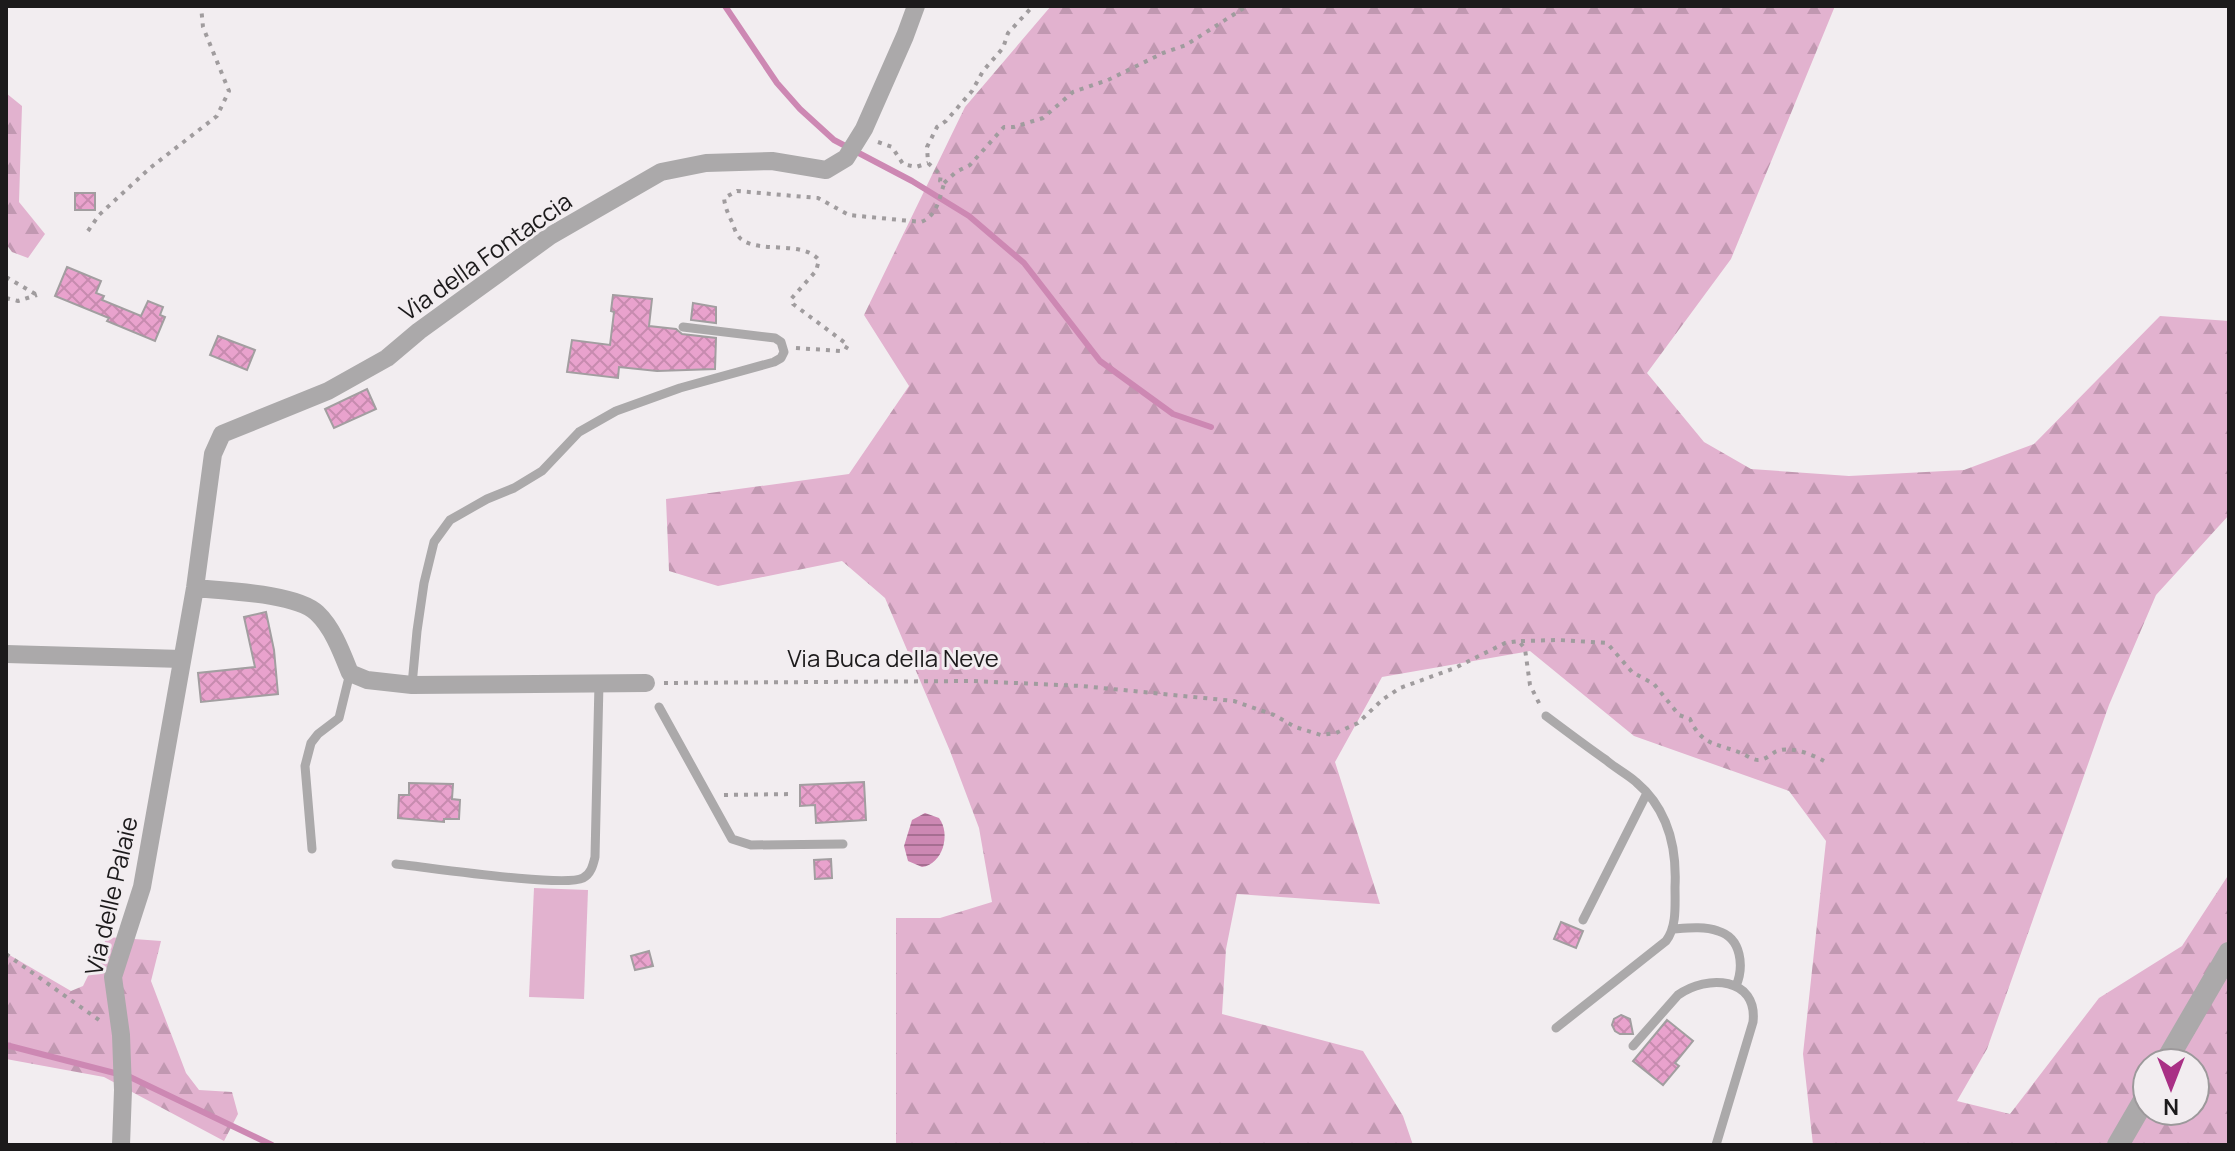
<svg xmlns="http://www.w3.org/2000/svg" width="2235" height="1151" viewBox="0 0 2235 1151" font-family="Manrope,sans-serif">
<style>
.grass{fill:#e2b2cf}
.forest{fill:url(#forest-firs);fill-rule:evenodd}
.water{fill:url(#water-rules)}
.lines{fill:none;stroke-linecap:round;stroke-linejoin:round}
.stream{stroke:#cd88b3;stroke-width:6}
.building{fill:url(#building-cross-hatch);stroke:#a29ea0;stroke-width:2}
.path{stroke:#a09c9e;stroke-width:4;stroke-dasharray:4 6;stroke-linecap:butt}
.service{stroke:#aba9aa;stroke-width:9}
.minor{stroke:#aba9aa;stroke-width:18}
.tertiary{stroke:#aba9aa;stroke-width:22}
.labels{text-anchor:middle;stroke-width:6;stroke-linejoin:round;paint-order:stroke}
.street-label{font-size:24px;fill:#1c1a1b;stroke:#f2edf0}
</style>
<defs>
<pattern id="forest-firs" width="22" height="20" patternUnits="userSpaceOnUse" patternTransform="scale(2)"><rect width="22" height="20" fill="#e2b2cf"/><path d="M5 1l3.5 6h-7zM16 11l3.5 6h-7z" fill="#c198b1"/></pattern>
<pattern id="water-rules" width="6" height="5" patternUnits="userSpaceOnUse" patternTransform="scale(2)"><rect width="6" height="5" fill="#cd88b3"/><path d="M0 2.5h6" fill="none" stroke="#a66e91"/></pattern>
<pattern id="building-cross-hatch" width="8" height="8" patternUnits="userSpaceOnUse" patternTransform="scale(2)"><rect width="8" height="8" fill="#e9a2cd"/><path d="M0 0l8 8M0 8l8-8" fill="none" stroke="#c78baf"/></pattern>
</defs>
<rect width="100%" height="100%" fill="#f2edf0"/>
<!-- grass -->
<path class="grass" d="M534 888 588 890 584 999 529 997Z"/>
<!-- forest -->
<path class="forest" d="M1051 6H1835L1731 259 1647 373 1704 442 1751 469 1849 476 1964 470 2034 444 2160 316 2229 321V515L2156 595 2109 705 1987 1049 1957 1101 2010 1114 2099 998 2182 946 2229 874V1145H1813L1803 1054 1826 841 1789 791 1634 736 1530 651 1382 677 1335 762 1380 904 1237 894 1226 949 1222 1014 1363 1051 1403 1116 1413 1145H896V918H940L992 902 979 828 950 751 885 598 842 561 718 586 669 571 666 499 849 474 909 386 864 315 965 107ZM2147 1063H2195V1111H2147Z
M6 93 22 106 19 202 45 234 28 258 12 252 6 244Z
M107 937 161 941 151 981 186 1073 199 1090 232 1092 238 1114 224 1141 104 1077 6 1059V953L71 991 83 986Z"/>
<!-- water -->
<path class="water" d="M925 813 939 818C951 834 943 864 922 867L908 861 904 846 912 820Z"/>
<g class="lines">
<!-- stream -->
<path class="stream" d="M725 6 777 83 800 109 834 140 912 181 969 216 1024 263 1100 361 1173 414 1211 427
M6 1045 130 1077 272 1145"/>
</g>
<!-- building -->
<path class="building" d="M75 193H95V210H75Z
M67 267 101 281 96 293 104 296 102 300 141 316 148 301 163 307 160 315 165 317 155 341 107 321 109 318 55 296Z
M613 295 652 299 649 326 676 329 682 334 716 338 715 369 657 371 619 367 618 378 567 372 572 340 610 345 614 312 611 311Z
M693 303 716 307V323L691 320Z
M218 336 255 350 247 370 210 355Z
M367 389 376 409 334 428 325 409Z
M266 612 274 650 278 694 201 702 198 673 255 667 244 617Z
M864 782 866 820 816 823 815 805 800 806V785Z
M409 783 453 784 452 799 460 800 459 819H444V822L398 818 399 795H409Z
M831 859 832 878 815 879 814 860Z
M1561 922 1583 931 1576 948 1554 939Z
M649 951 653 966 635 970 631 956Z
M1621 1015 1630 1019 1633 1034H1620L1615 1031 1612 1025 1614 1019Z
M1667 1020 1693 1041 1675 1063 1679 1066 1663 1085 1633 1061Z"/>
<g class="lines">
<!-- path -->
<path class="path" d="M878 142 892 147 903 164 916 167 928 163
M944 183 956 172 970 165 1004 127H1014L1043 118 1073 92 1108 80 1163 53 1186 45 1247 6
M88 231 99 215 150 168 217 116 229 91 203 27 201 6
M6 277 37 295
M6 298 18 301 37 295
M796 348 841 351 845 350 848 345 793 304 791 299 816 271 819 260C803 240 760 254 741 239 736 235 734 227 732 222 728 214 725 207 724 198L737 191 818 198 849 215 921 222C937 216 939 199 944 184L940 181 941 175 928 163 927 147 937 127 946 121 972 91 983 71 1003 48 1008 33 1033 6
M1521 641 1559 640 1607 643 1632 672 1654 684 1679 715 1690 719C1702 746 1716 743 1741 753 1746 755 1753 760 1758 760 1765 760 1770 755 1775 752 1789 745 1811 754 1824 761
M664 683 972 681 1082 686 1234 701 1274 715 1295 727 1321 735 1336 733 1358 723 1382 700 1400 688 1455 668 1505 643 1519 641 1525 649 1530 685 1540 705
M724 795 794 794
M6 954 99 1020"/>
<!-- service -->
<path class="service" d="M412 685 417 631 424 583 434 542 450 520 487 499 514 488 542 471 579 432 616 411 680 388 774 362 781 358 784 352 781 342 775 338 683 327
M659 707 732 839 751 845 843 844
M1546 716C1566 731 1586 746 1606 760 1615 768 1627 774 1636 782 1668 809 1677 847 1675 887 1675 905 1677 927 1666 941L1556 1028
M312 849 305 766 311 743 318 734 339 718 350 673
M396 864C426 867 564 888 583 878 591 874 593 865 595 857L599 683
M1583 920 1647 793
M1672 929C1687 928 1704 926 1718 931 1742 938 1744 967 1736 986
M1633 1046 1678 995C1707 974 1758 977 1753 1022L1716 1145"/>
<!-- minor -->
<path class="minor" d="M195 588C224 591 296 593 317 613 333 628 342 653 350 673L367 680 412 685 646 683
M6 654 182 659
M121 1145 123 1090 121 1035 113 977 142 887 195 588 213 454 222 434 328 391 387 358 419 331 550 236 661 172 706 163 772 161 826 170 846 158 864 129 905 36 916 6"/>
<!-- tertiary -->
<path class="tertiary" d="M2165 1063 2229 953
M2118 1145 2147 1095"/>
</g>
<g class="labels">
<!-- street labels -->
<g class="street-label">
<text transform="translate(486 257) rotate(-35)" y="8">Via della Fontaccia</text>
<text x="893" y="667">Via Buca della Neve</text>
<text transform="translate(112 896) rotate(-77)" y="8">Via delle Palaie</text>
</g>
</g>
<!-- border -->
<rect width="2235" height="1151" fill="none" stroke="#1c1a1b" stroke-width="16"/>
<!-- north arrow -->
<g transform="translate(2171 1087) rotate(180)"><circle r="38" fill="#f2edf0" stroke="#9c999b" stroke-width="2"/>
<path d="M0-6L14 30L0 20L-14 30Z" fill="#a93085"/>
<text y="-12" font-size="22" font-weight="bold" text-anchor="middle" fill="#1c1a1b">N</text>
</g>
</svg>
